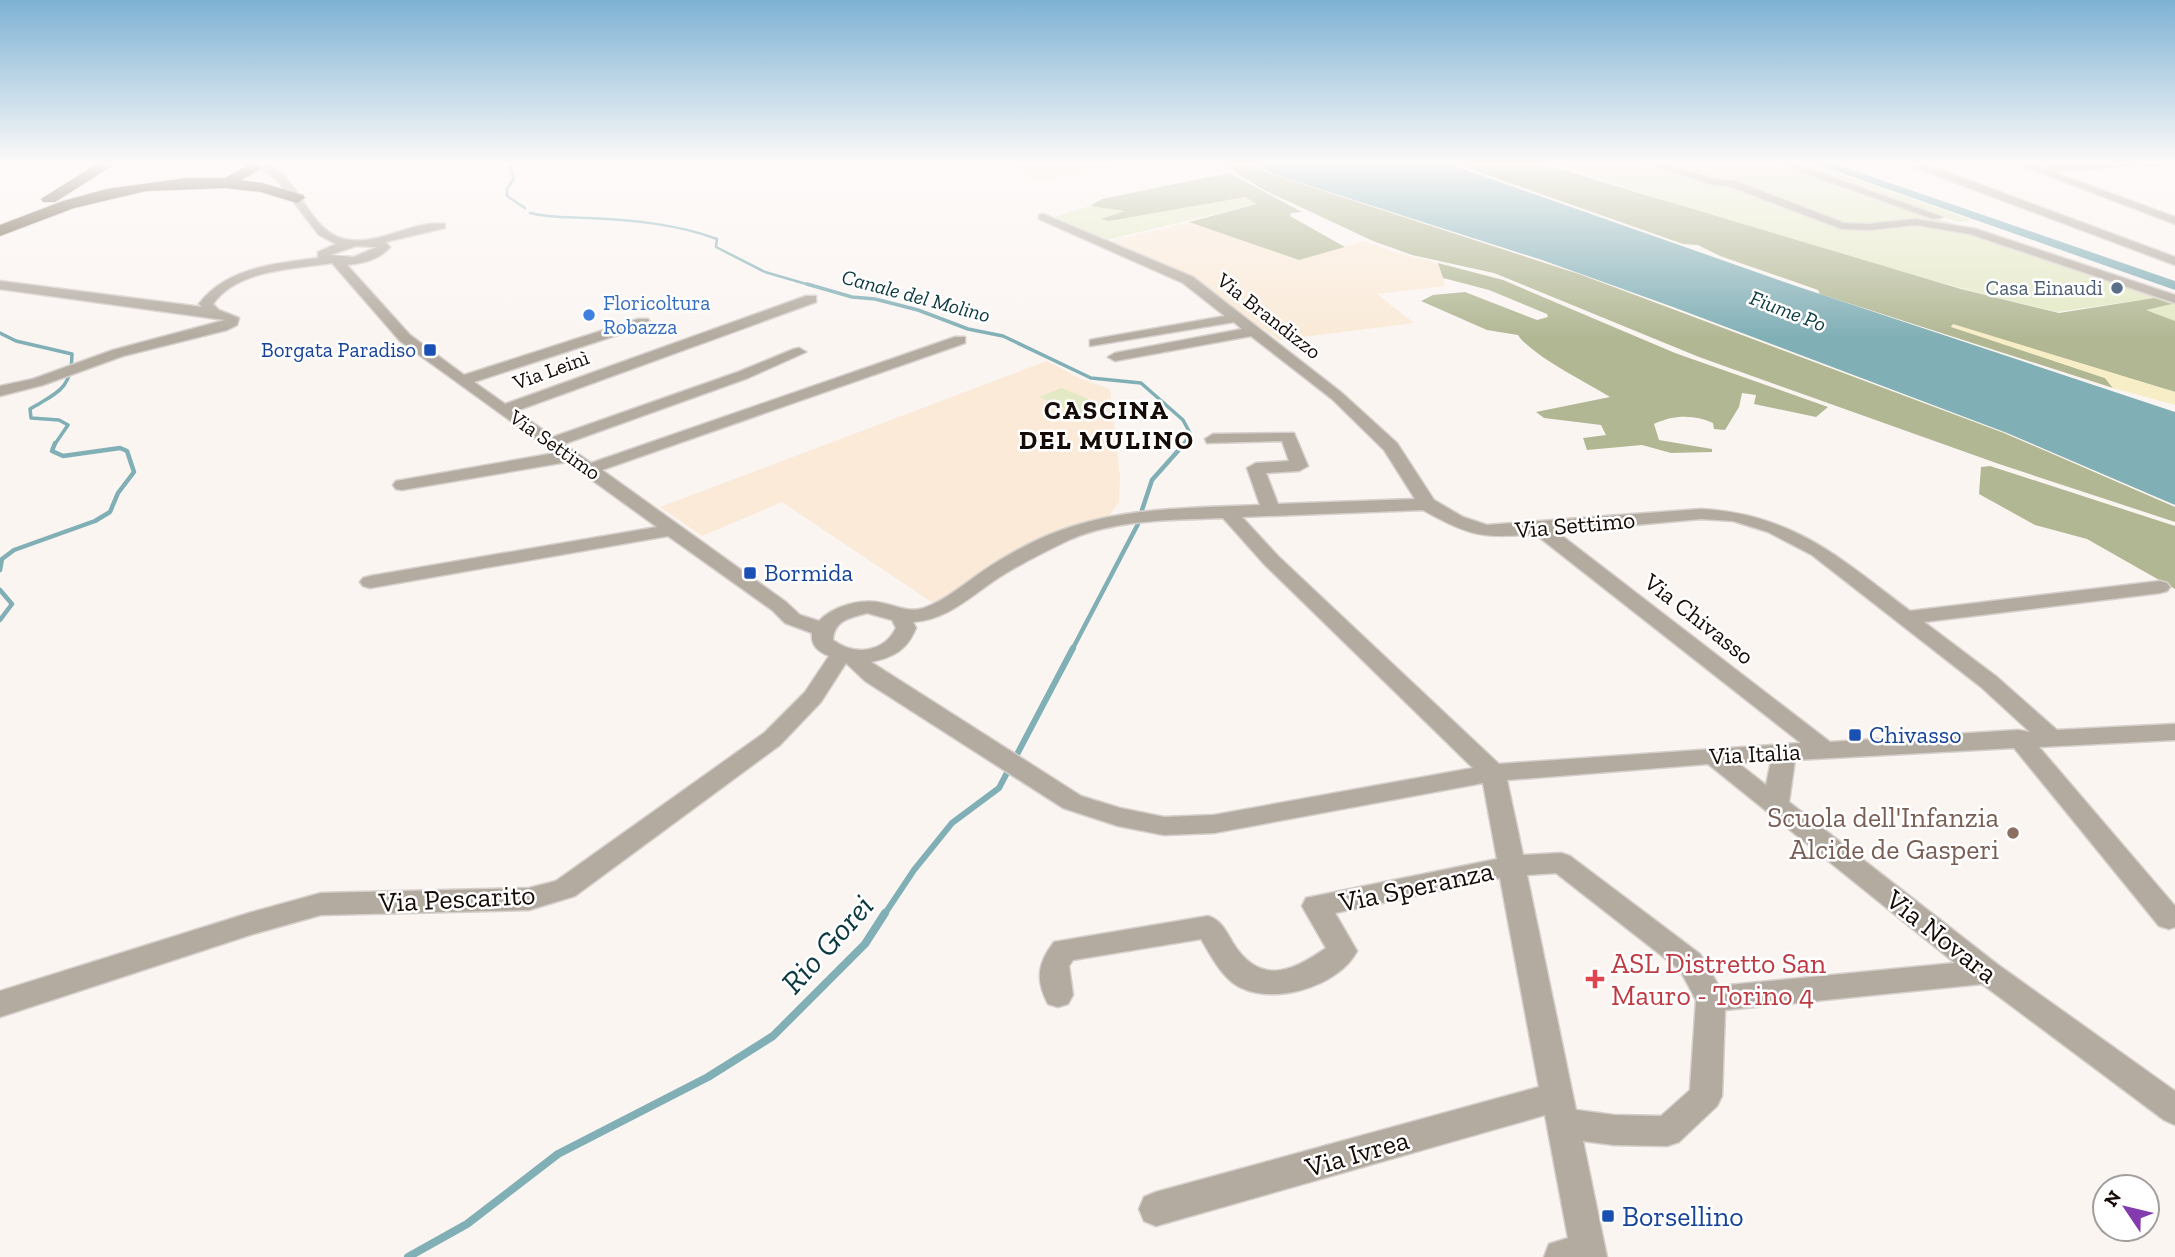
<svg xmlns="http://www.w3.org/2000/svg" width="2175" height="1257" viewBox="0 0 2175 1257" font-family="'Zilla Slab',serif">
<style>
.industrial{fill:#faead7}
.green{fill:#e3e9c4}
.forest{fill:#b1b793}
.sand{fill:#f7edc7}
.water{fill:#80afb6}
.lines{fill:none;stroke-linecap:round;stroke-linejoin:round}
.stream-far4{stroke:#80afb6;stroke-width:2.5}
.stream-far3{stroke:#80afb6;stroke-width:3.5}
.stream-far2{stroke:#80afb6;stroke-width:4.5}
.stream-far1{stroke:#80afb6;stroke-width:6}
.stream{stroke:#80afb6;stroke-width:8}
.minor-casing{stroke:#d6d0cc;stroke-width:3}
.highway-casing{stroke:#d6d0cc;stroke-width:2}
.minor{fill:#b3aba0;fill-rule:evenodd}
.highway{fill:#665740;fill-rule:evenodd}
.service-dot{fill:#5c6f8a;stroke:#fff;stroke-width:2.5}
.shop-dot{fill:#3f7fe0;stroke:#fff;stroke-width:2.5}
.transit-dot{fill:#1a4fb4;stroke:#fff;stroke-width:2.5}
.education-dot{fill:#8d6e63;stroke:#fff;stroke-width:2.5}
.health-dot{fill:#e0444e;stroke:#fff;stroke-width:2.5}
.labels{text-anchor:middle;stroke-width:5;stroke-linejoin:round;paint-order:stroke}
.far-service-label{font-size:21px;fill:#4e5e75;stroke:#fff;text-anchor:end}
.far-water-label{font-size:21px;font-style:italic;fill:#0b393f;stroke:#fff}
.far-shop-label{font-size:21px;fill:#366cbe;stroke:#fff;text-anchor:start}
.far-street-label{font-size:21px;fill:#160c07;stroke:#fff}
.far-transit-label{font-size:21px;fill:#164399;stroke:#fff;text-anchor:end}
.street-label{font-size:24px;fill:#160c07;stroke:#fff}
.transit-label{font-size:24px;fill:#164399;stroke:#fff;text-anchor:start}
.far-district-label{font-size:26px;font-weight:bold;letter-spacing:2px;fill:#160c07;stroke:#fff}
.near-education-label{font-size:28px;fill:#785e54;stroke:#fff;text-anchor:end}
.near-street-label{font-size:28px;fill:#160c07;stroke:#fff}
.near-health-label{font-size:28px;fill:#be3a42;stroke:#fff;text-anchor:start}
.near-transit-label{font-size:28px;fill:#164399;stroke:#fff;text-anchor:start}
.near-water-label{font-size:32px;font-style:italic;fill:#0b393f;stroke:#fff}
</style>
<rect width="100%" height="100%" fill="#fbf5f2"/>
<!-- industrial -->
<path class="industrial" d="M1189 222 1299 260 1365 241 1394 252 1438 263 1445 286 1377 294 1414 323 1279 340 1191 280 1110 241Z
M1047 361 1079 378 1110 389 1120 477 1119 502 1106 520 1077 524 1051 537 979 574 936 605 782 502 702 536 660 507Z"/>
<!-- green -->
<path class="green" d="M1004 162H1145L1040 181Z
M1522 162H1775L2175 301V321L2145 310 2154 298 2057 312 1975 292 1825 250 1671 203 1560 165 1552 167Z
M1785 162H1805L1972 220 1958 222Z
M1245 197 1258 204 1106 240 1054 217 1090 206 1126 211 1102 218Z
M1061 388 1106 406 1083 417 1039 397Z"/>
<!-- forest -->
<path class="forest" d="M1219 162H1247L1271 174 1579 274 2004 433 2175 507V522L1999 464 1699 357 1494 273 1412 255 1373 241 1266 191Z
M1450 162H1522L1552 167 1961 289 2059 313 2154 298 2172 304 2146 310 2175 321V392L1953 325 1951 326 2105 378 2113 388 1820 294 1818 290 1720 256 1698 245 1683 244Z
M1229 173 1302 212 1291 213 1290 216 1345 247 1299 260 1189 222 1257 204 1245 197 1109 221 1101 219 1125 211 1090 206 1102 199Z
M1438 263 1503 280 1675 353 1828 407 1816 417 1754 404 1756 395 1742 393 1739 407 1725 430 1714 429 1713 423C1694 414 1672 415 1654 424L1659 440 1712 449V452L1671 453 1642 445 1587 450 1583 438 1606 435 1601 425 1544 418 1536 412 1610 397C1587 383 1531 355 1518 335L1487 330 1421 301 1433 295 1465 292 1537 320 1548 317 1547 314 1489 290 1443 278Z
M1990 466 2175 526V589L2087 539 2035 525 1979 494 1981 467Z"/>
<!-- sand -->
<path class="sand" d="M1953 324 2175 392V405L2113 388 2105 378 1951 327Z"/>
<!-- water -->
<path class="water" d="M1251 162H1443L1793 285 2175 412V505L2007 433 1673 307 1542 260 1276 175Z
M1810 162H1829L2175 281V290Z"/>
<g class="lines">
<!-- stream-far4 -->
<path class="stream-far4" d="M513 162 510 168 514 178 507 189V196L525 208
M530 213C550 218 569 217 589 218 632 220 677 224 717 239L716 247 765 272 813 286"/>
<!-- stream-far3 -->
<path class="stream-far3" d="M807 284 852 297 875 299 918 310 968 329 1003 336 1091 378 1141 383 1183 420 1190 433 1184 444
M0 333 16 341 72 354C72 390 56 393 30 409L31 418 59 420 68 425 55 444"/>
<!-- stream-far2 -->
<path class="stream-far2" d="M1142 510 1152 480 1185 443
M0 570 2 559 14 550 95 521 110 512 118 493 134 472 127 451 120 448 63 456 52 451 55 443
M0 590 12 604 0 620
M1072 650 1138 524"/>
<!-- stream-far1 -->
<path class="stream-far1" d="M1014 760 1073 648
M884 915 914 870 952 823 999 788 1009 769"/>
<!-- stream -->
<path class="stream" d="M408 1257 467 1224 558 1154 708 1077 773 1036 865 944 885 913"/>
<!-- minor casing -->
<g class="minor-casing">
<path id="minor" d="M251 162C297 162 301 221 338 237 373 251 411 219 445 224V228L385 242 390 247C379 260 363 263 347 265L410 335 464 375 638 319H648L650 322 648 325 474 382 505 404 806 296H816V302L516 411 553 437 738 372 794 349 799 348 806 352 748 378 564 444 591 463 955 337H965V343L602 470 786 602 800 615 819 621C833 606 862 598 882 603 897 606 909 613 924 608 946 600 964 584 983 571 1005 556 1034 540 1059 531 1123 507 1193 508 1260 505L1247 468 1256 463 1289 461 1282 441 1207 443 1205 439 1213 434 1294 433 1308 466 1299 471 1266 473 1278 504 1415 499 1384 450 1332 399 1251 336 1115 361 1108 357 1115 353 1242 329 1234 322 1090 346V340L1095 339 1225 316 1183 283 1039 219V215L1043 214 1193 277 1342 393 1397 443 1434 500 1463 517 1487 525 1701 509C1793 514 1840 558 1910 611L2160 581 2167 583 2170 587 2167 591 2160 593 1924 622 1997 677 2057 730 2175 724V740L2039 747 2175 906V927L2169 929 2159 926 2014 748 1795 760 1789 802 1997 964 2175 1091V1125L2164 1120 1982 984 1725 1010 1722 1096 1717 1106 1679 1142 1667 1146 1614 1145 1583 1141 1607 1257H1544L1549 1244 1568 1238 1545 1115 1156 1226 1144 1221 1139 1209 1144 1197 1156 1192 1539 1087 1500 878 1335 913 1357 951C1338 988 1267 1008 1233 983 1219 972 1210 954 1201 939L1073 960 1069 966 1073 995 1068 1004 1058 1007 1048 1004C1035 979 1038 963 1054 942L1208 916C1221 920 1226 931 1233 943 1260 986 1292 972 1326 948L1302 906 1306 898 1497 859 1483 783 1214 833 1164 835 1118 826 1063 808 865 681 846 663 821 702 780 745 575 896 529 910 321 915 250 935 0 1017V991L249 913 321 893 529 888 556 881 764 733 805 692 829 656C817 651 811 645 812 633L785 623 772 610 668 536 370 588 363 586 360 582 363 578 370 576 657 527 567 462 402 490 396 489 393 485 396 481 402 480 555 453 400 341 332 263C295 269 237 269 213 304L219 310 239 318 237 325 227 330 123 356 43 385 0 396V386L33 379 113 350 225 320 0 289V281L202 307 199 304C225 268 277 263 318 258V252L336 244 319 235 276 179ZM356 246 377 247 354 257 330 255ZM1423 510C1469 536 1484 539 1535 534L1801 743 1499 764 1278 556 1242 517ZM1223 518 1264 564 1473 768 1214 815 1164 817 1120 808 1081 796 871 662C894 657 907 650 916 628L913 622C947 620 971 596 998 578 1020 564 1046 551 1069 540 1116 519 1173 520 1223 518ZM1701 519 1733 521 1768 532 1812 555 1981 687 2030 732 2018 730 1830 742 1557 532ZM867 613 892 620 896 628C884 653 854 656 833 640 834 620 850 618 867 613ZM1771 761 1766 785 1738 763ZM1708 764 1955 963 1719 986 1700 954 1570 856 1561 853 1523 855 1507 780ZM1556 873 1680 970 1696 1000 1690 1090 1661 1116 1614 1115 1576 1110 1527 875Z
M1642 162H1658L1714 179 1735 181 1844 223 1868 224 1916 219 1976 229 2175 295V303L1970 234 1916 225 1868 230 1842 229 1729 186 1709 184Z
M1774 162H1789L1943 217 1933 219Z
M1911 162H1919L2175 257V265L1911 166Z
M2012 162H2027L2039 167 2098 162H2164L2159 165 2050 171 2175 217V224Z"/>
</g>
<!-- highway casing -->
<g class="highway-casing">
<path id="highway" d="M100 162H118L55 202H43L41 199Z
M238 162H257L261 169 241 180 262 183 303 195 305 198 297 203 261 192 225 188 146 191 74 208 0 236V225L63 201 107 189 186 178H225L245 167Z"/>
</g>
<!-- minor -->
<use href="#minor" class="minor"/>
<!-- highway -->
<use href="#highway" class="highway"/>
</g>
<!-- sky -->
<linearGradient id="sky" x2="0" y2="1"><stop stop-color="#7eb2d4"/><stop offset="0.48" stop-color="#fdfaf9"/><stop offset="1" stop-color="#fdfaf9" stop-opacity="0"/></linearGradient>
<rect width="2175" height="338" fill="url(#sky)"/>
<!-- markers -->
<circle class="service-dot" cx="2117" cy="288" r="7"/>
<circle class="shop-dot" cx="589" cy="315" r="7"/>
<g class="transit-dot">
<rect x="423" y="343" width="14" height="14" rx="3.5"/>
<rect x="743" y="566" width="14" height="14" rx="3.5"/>
<rect x="1848" y="728" width="14" height="14" rx="3.5"/>
<rect x="1601" y="1209" width="14" height="14" rx="3.5"/>
</g>
<circle class="education-dot" cx="2013" cy="833" r="7"/>
<path class="health-dot" d="M1591.5 968.5h7v7h7v7h-7v7h-7v-7h-7v-7h7z"/>
<g class="labels">
<!-- far-service labels -->
<g class="far-service-label">
<text x="2103" y="295">Casa Einaudi</text>
</g>
<!-- far-water labels -->
<g class="far-water-label">
<text transform="translate(916 296) rotate(15)" y="7">Canale del Molino</text>
<text transform="translate(1788 311) rotate(21)" y="7">Fiume Po</text>
</g>
<!-- far-shop labels -->
<g class="far-shop-label">
<text x="603" y="310">Floricoltura<tspan x="603" dy="24">Robazza</tspan></text>
</g>
<!-- far-street labels -->
<g class="far-street-label">
<text transform="translate(1269 316) rotate(38)" y="7">Via Brandizzo</text>
<text transform="translate(551 370) rotate(-20)" y="7">Via Leinì</text>
<text transform="translate(555 445) rotate(35)" y="7">Via Settimo</text>
</g>
<!-- far-transit labels -->
<g class="far-transit-label">
<text x="416" y="357">Borgata Paradiso</text>
</g>
<!-- street labels -->
<g class="street-label">
<text transform="translate(1575 525) rotate(-5)" y="8">Via Settimo</text>
<text transform="translate(1699 619) rotate(38)" y="8">Via Chivasso</text>
<text transform="translate(1755 754) rotate(-3)" y="8">Via Italia</text>
</g>
<!-- transit labels -->
<g class="transit-label">
<text x="764" y="581">Bormida</text>
<text x="1869" y="743">Chivasso</text>
</g>
<!-- far-district labels -->
<g class="far-district-label">
<text x="1107" y="419">CASCINA<tspan x="1107" dy="30">DEL MULINO</tspan></text>
</g>
<!-- near-education labels -->
<g class="near-education-label">
<text x="1999" y="827">Scuola dell'Infanzia<tspan x="1999" dy="32">Alcide de Gasperi</tspan></text>
</g>
<!-- near-street labels -->
<g class="near-street-label">
<text transform="translate(1416 886) rotate(-12)" y="10">Via Speranza</text>
<text transform="translate(457 898) rotate(-3)" y="10">Via Pescarito</text>
<text transform="translate(1942 936) rotate(38)" y="10">Via Novara</text>
<text transform="translate(1357 1153) rotate(-16)" y="10">Via Ivrea</text>
</g>
<!-- near-health labels -->
<g class="near-health-label">
<text x="1611" y="973">ASL Distretto San<tspan x="1611" dy="32">Mauro - Torino 4</tspan></text>
</g>
<!-- near-transit labels -->
<g class="near-transit-label">
<text x="1622" y="1226">Borsellino</text>
</g>
<!-- near-water labels -->
<g class="near-water-label">
<text transform="translate(827 944) rotate(-48)" y="11">Rio Gorei</text>
</g>
</g>
<!-- north arrow -->
<g transform="translate(2126 1208) rotate(305)"><circle r="33" fill="#ffffff" stroke="#a29e9c" stroke-width="2"/>
<path d="M0-5L12 26L0 18L-12 26Z" fill="#833bad"/>
<text y="-10" font-size="19" font-weight="bold" text-anchor="middle" fill="#160c07">N</text>
</g>
</svg>
